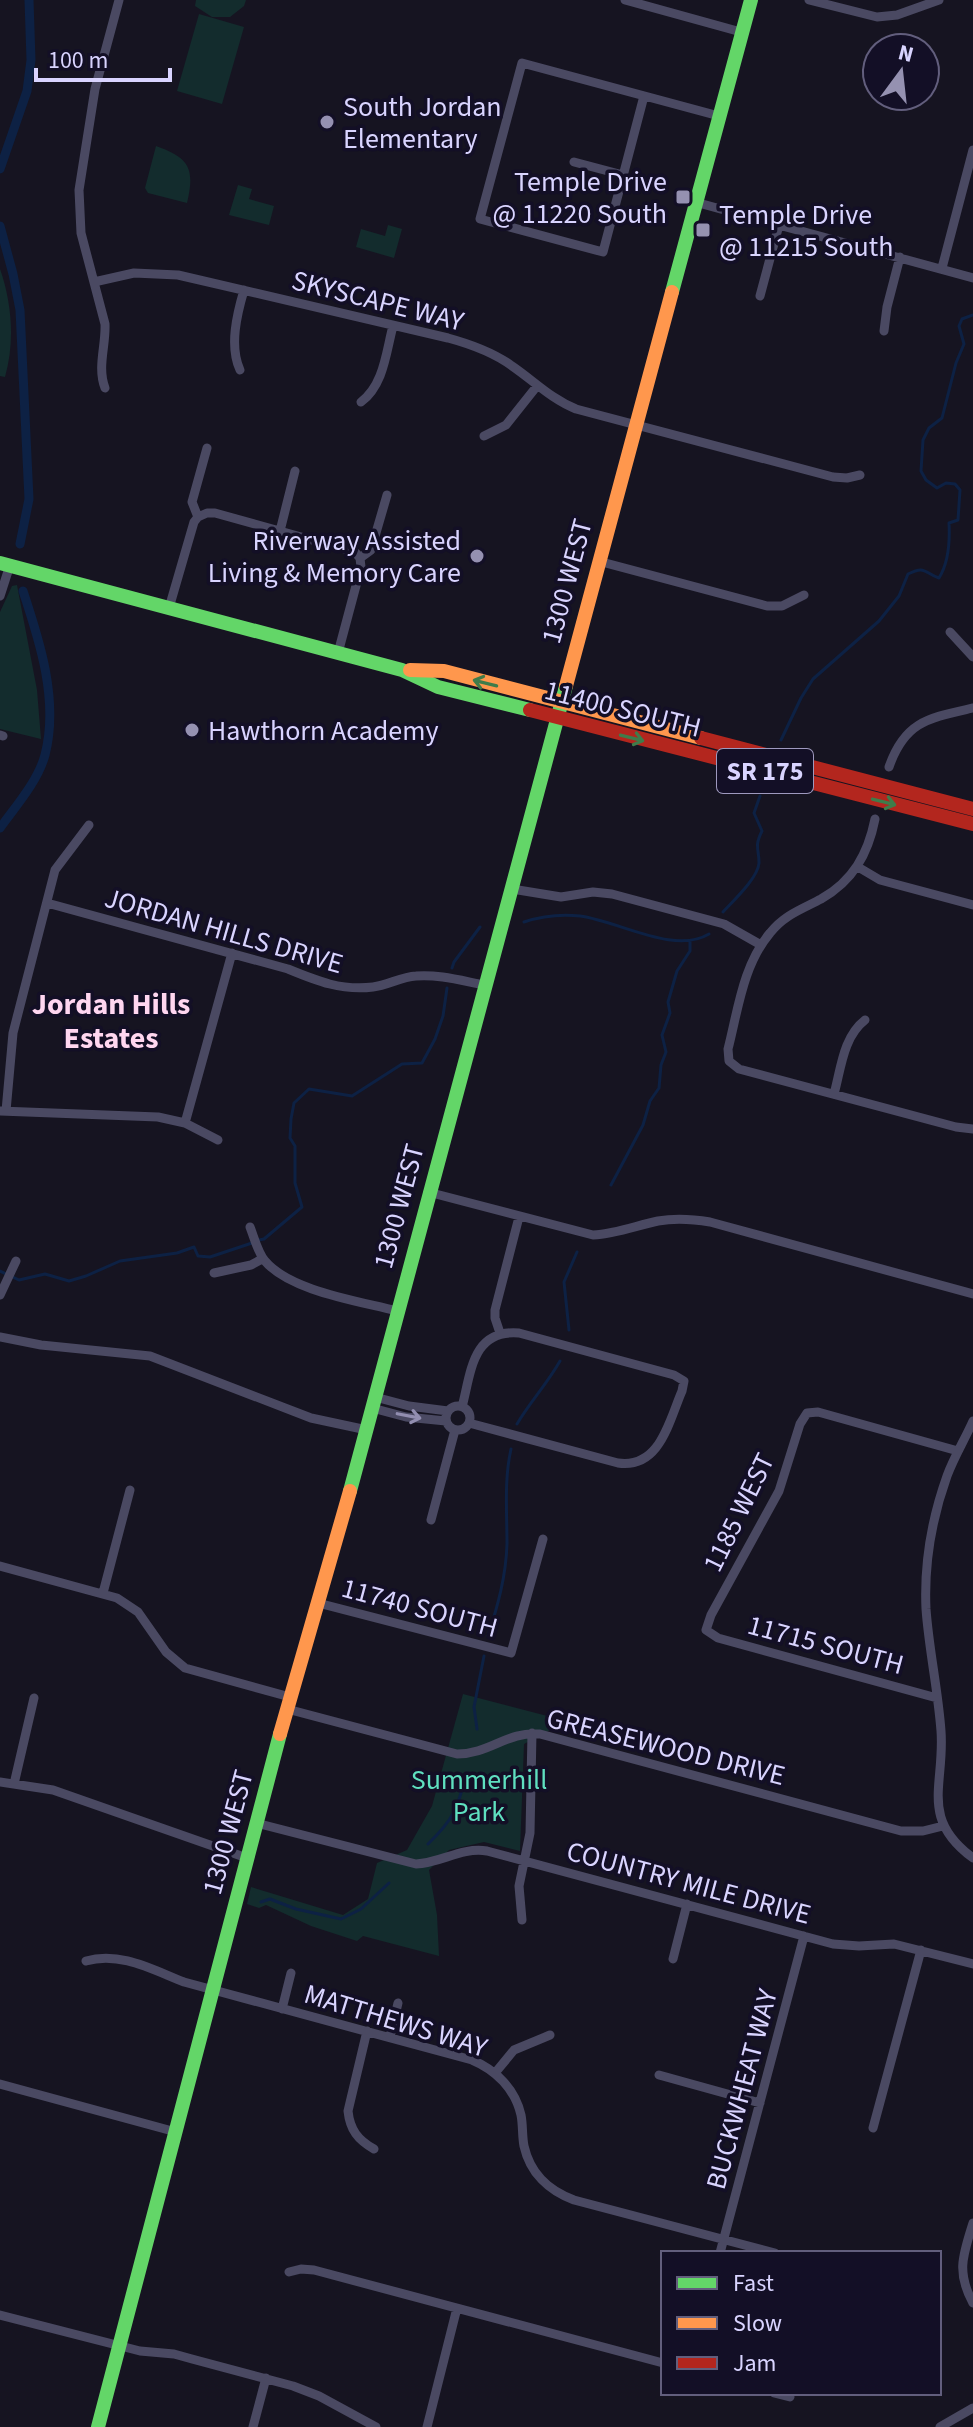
<svg xmlns="http://www.w3.org/2000/svg" width="973" height="2427" viewBox="0 0 973 2427" font-family="'Source Sans 3',sans-serif">
<style>
.green{fill:#132c2d}
.lines{fill:none;stroke-linecap:round;stroke-linejoin:round}
.stream{stroke:#0d2144;stroke-width:3}
.canal{stroke:#0d2144;stroke-width:9}
.street{stroke:#4a4962;stroke-width:9}
.fast{stroke:#63d668;stroke-width:14}
.slow{stroke:#ff974d;stroke-width:14}
.jam{stroke:#b3261e;stroke-width:14}
.oneway{stroke:#3f7c4a}
.oneway2{stroke:#928eb0}
.poi-dot{fill:#9591b1;stroke:#130f26;stroke-width:3}
.labels{text-anchor:middle;stroke-width:7;stroke-linejoin:round;paint-order:stroke}
.shield{fill:#130f26;stroke:#9e99be;stroke-width:2}
.shield-label{font-size:26px;font-weight:bold;fill:#d9d4ff}
.poi-label{font-size:28px;fill:#d9d4ff;stroke:#130f26;text-anchor:start}
.street-label{font-size:28px;fill:#d9d4ff;stroke:#130f26}
.park-label{font-size:28px;fill:#5fe0c0;stroke:#130f26}
.neighbourhood-label{font-size:30px;font-weight:bold;fill:#ffd6f0;stroke:#130f26}
</style>
<rect width="100%" height="100%" fill="#161421"/>
<!-- green -->
<path class="green" d="M196 0H246L244 6 230 17H212L195 6Z
M199 14 244 27 222 104 177 91Z
M156 146C190 158 195 169 187 203L148 193 145 188Z
M238 185 252 189 249 199 274 206 269 225 229 215Z
M388 225 402 229 394 258 356 247 361 229 385 236Z
M0 269C12 303 15 342 5 377L0 376Z
M17 585 37 690 41 739 0 729V612L12 586Z
M463 1694 555 1718 552 1729 524 1744 520 1851 484 1842 449 1850 429 1870 437 1915 439 1956 363 1936 357 1941 311 1926 266 1905 259 1908 247 1904 251 1887 343 1915 368 1899 377 1863 407 1850 432 1806Z"/>
<g class="lines">
<!-- stream -->
<path class="stream" d="M781 740 801 698 813 679 879 621 899 596 908 574C926 565 924 573 939 578 949 562 950 542 949 523L958 520 960 490 955 484 946 483 937 488 926 480 921 471 923 440 929 428 942 418 956 363 964 344 959 326 962 319 973 315
M723 912C733 901 758 878 759 863 759 848 754 847 762 831L754 813 760 796
M524 922C542 916 561 914 580 916 619 921 674 955 709 934
M452 968 454 962 480 927
M611 1185 643 1125 650 1101 659 1088 661 1065 666 1052 662 1035 670 1013 668 1002 677 971 690 951V942
M259 1240 264 1239 302 1207 295 1183V1146L290 1138 291 1119 294 1103 309 1089 352 1096 402 1064 422 1063 435 1039 443 1016 447 988
M0 1271 19 1280 45 1274 69 1281 86 1276 120 1261 177 1253 194 1247 198 1256 210 1257 252 1243
M569 1330 564 1282 577 1252
M517 1424C530 1402 547 1384 560 1361
M488 1636C498 1605 506 1576 507 1544 507 1512 504 1480 511 1449
M477 1729 474 1707 484 1656
M428 1844C454 1819 458 1808 466 1774
M261 1902 270 1899 296 1909 341 1919 361 1909 389 1883"/>
<!-- canal -->
<path class="canal" d="M0 169 27 91 31 60 29 0
M0 226 13 274 20 310 29 499 20 544
M0 828C16 806 38 781 45 755 59 701 40 642 23 591"/>
<!-- street -->
<path class="street" d="M625 0 741 32
M809 0 877 17 897 15 939 0
M644 96 603 252 480 219 522 63 719 116
M574 162 623 175
M695 202 973 278
M942 268 973 150
M94 282 134 273 178 275 448 338C470 344 493 352 512 366 534 381 551 399 576 409L833 477 847 478 860 475
M760 296 779 225
M884 331 887 307 900 257
M240 370C229 346 237 314 244 290
M105 388C97 367 106 346 105 324L81 233 79 190 95 89 119 0
M361 402C384 385 386 352 393 326
M484 436 506 425 537 386
M198 517 207 513H215L355 552 360 558 361 567 338 653
M198 517 192 502 207 448
M280 531 295 471
M360 558 371 550 387 495
M598 561 767 606H782L804 595
M0 596 10 565
M169 608 194 522 198 517
M950 632 973 657
M0 735 3 736
M889 767C905 721 929 718 973 708
M875 819C868 854 853 881 821 899 802 909 784 915 770 933 743 965 738 1010 728 1049L729 1061 739 1069 956 1127 973 1129
M858 867 880 880 973 905
M512 889 561 897 593 892 612 894 724 924 761 945
M47 903 288 969C317 981 342 991 373 987 388 985 401 977 416 976 438 974 463 981 485 985
M834 1094C841 1069 843 1037 865 1020
M0 1111 158 1117 185 1123 218 1140
M6 1111 13 1033 55 870 89 825
M185 1123 232 953
M428 1192 593 1235C616 1234 635 1226 658 1221 675 1218 692 1219 710 1222L973 1294
M250 1227C254 1237 258 1253 265 1261 290 1291 359 1301 397 1311
M214 1273 251 1265 262 1259
M0 1295 16 1261
M500 1333 495 1318V1310L519 1217
M0 1337 41 1345 150 1356 311 1418 367 1430
M375 1397 409 1406 448 1411
M446 1418a12 12 0 1 1 24 0a12 12 0 1 1-24 0Z
M462 1407C471 1373 472 1329 519 1333L674 1375 684 1381 682 1391C669 1421 660 1469 618 1463L469 1423
M372 1408 406 1417 446 1421
M973 1421C965 1439 954 1457 947 1476 932 1518 924 1565 926 1609 929 1650 938 1690 941 1731 945 1785 919 1818 973 1858
M431 1520 455 1430
M0 1566 117 1598 138 1612 166 1652 185 1668 290 1697
M103 1593 130 1490
M318 1603 511 1653 543 1539
M937 1698 718 1638 706 1630 711 1615 779 1491 800 1424 807 1413 818 1412 958 1451
M287 1709 457 1754C490 1754 507 1731 540 1734L901 1831H923L943 1826
M0 1782 53 1790 247 1858
M14 1784 34 1698
M256 1823 416 1864C441 1863 461 1847 487 1851L833 1944 859 1946 894 1944 973 1964
M522 1920 519 1886 530 1833 532 1733
M673 1959 687 1904
M86 1961C120 1951 153 1970 184 1982L472 2060C496 2070 515 2089 521 2115 523 2125 522 2136 524 2146 530 2173 549 2191 574 2200L775 2253
M282 2009 291 1973
M367 2031 348 2111C350 2130 358 2140 374 2149
M390 2037 398 2003
M495 2073 514 2050 550 2035
M659 2075 760 2103
M0 2084 176 2132
M873 2128 921 1950
M973 2223C963 2255 956 2272 973 2303
M720 2253 804 1936
M289 2272 301 2269 314 2270 663 2363
M0 2315 140 2351 174 2354 192 2359 293 2386 319 2396 376 2427
M774 2393 790 2397
M253 2427 266 2378
M427 2427 457 2308
M940 2427 973 2408"/>
<!-- fast -->
<path class="fast" d="M672 292 751 0
M0 563 402 670 438 687 530 710
M350 1491 566 686
M98 2427 280 1734"/>
<!-- slow -->
<path class="slow" d="M410 670 444 671 701 738
M566 686 672 292
M280 1734 350 1491"/>
<!-- jam -->
<path class="jam" d="M530 710 973 824
M701 738 973 809"/>
</g>
<!-- one-way arrows -->
<defs><path id="oneway-shaft" d="M-6 0H5M1.5-3L5.5 0L1.5 3" fill="none" stroke-width="1.6" stroke-linecap="round" stroke-linejoin="round" transform="scale(2)"/></defs>
<g class="oneway">
<use href="#oneway-shaft" transform="translate(485 683) rotate(-166)"/>
<use href="#oneway-shaft" transform="translate(632 738) rotate(14)"/>
<use href="#oneway-shaft" transform="translate(884 802) rotate(14)"/>
</g>
<use class="oneway2" href="#oneway-shaft" transform="translate(409 1416) rotate(11)"/>
<!-- markers -->
<g class="poi-dot">
<circle cx="327" cy="122" r="8"/>
<rect x="675" y="189" width="16" height="16" rx="4"/>
<rect x="695" y="222" width="16" height="16" rx="4"/>
<circle cx="477" cy="556" r="8"/>
<circle cx="192" cy="730" r="8"/>
</g>
<g class="labels">
<!-- shield labels -->
<rect class="shield" x="717" y="749" width="96" height="44" rx="6"/>
<g class="shield-label">
<text x="765" y="780">SR 175</text>
</g>
<!-- poi labels -->
<g class="poi-label">
<text x="343" y="116">South Jordan<tspan x="343" dy="32">Elementary</tspan></text>
<text x="667" y="191" text-anchor="end">Temple Drive<tspan x="667" dy="32">@ 11220 South</tspan></text>
<text x="719" y="224">Temple Drive<tspan x="719" dy="32">@ 11215 South</tspan></text>
<text x="461" y="550" text-anchor="end">Riverway Assisted<tspan x="461" dy="32">Living &amp; Memory Care</tspan></text>
<text x="208" y="740">Hawthorn Academy</text>
</g>
<!-- street labels -->
<g class="street-label">
<text transform="translate(378 300) rotate(14)" y="10">SKYSCAPE WAY</text>
<text transform="translate(566 581) rotate(-75)" y="10">1300 WEST</text>
<text transform="translate(623 708) rotate(14)" y="10">11400 SOUTH</text>
<text transform="translate(224 930) rotate(16)" y="10">JORDAN HILLS DRIVE</text>
<text transform="translate(398 1206) rotate(-75)" y="10">1300 WEST</text>
<text transform="translate(738 1512) rotate(-64)" y="10">1185 WEST</text>
<text transform="translate(420 1607) rotate(15)" y="10">11740 SOUTH</text>
<text transform="translate(826 1644) rotate(15)" y="10">11715 SOUTH</text>
<text transform="translate(666 1746) rotate(14)" y="10">GREASEWOOD DRIVE</text>
<text transform="translate(227 1832) rotate(-75)" y="10">1300 WEST</text>
<text transform="translate(689 1882) rotate(15)" y="10">COUNTRY MILE DRIVE</text>
<text transform="translate(396 2020) rotate(17)" y="10">MATTHEWS WAY</text>
<text transform="translate(741 2089) rotate(-75)" y="10">BUCKWHEAT WAY</text>
</g>
<!-- park labels -->
<g class="park-label">
<text x="479" y="1789">Summerhill<tspan x="479" dy="32">Park</tspan></text>
</g>
<!-- neighbourhood labels -->
<g class="neighbourhood-label">
<text x="111" y="1014">Jordan Hills<tspan x="111" dy="34">Estates</tspan></text>
</g>
</g>
<!-- legend -->
<rect x="661" y="2251" width="280" height="144" fill="#130f26" stroke="#625e7d" stroke-width="2"/>
<rect x="677" y="2277" width="40" height="12" fill="#63d668" stroke="#625e7d" stroke-width="2"/>
<text x="733" y="2291" font-size="24" fill="#d9d4ff">Fast</text>
<rect x="677" y="2317" width="40" height="12" fill="#ff974d" stroke="#625e7d" stroke-width="2"/>
<text x="733" y="2331" font-size="24" fill="#d9d4ff">Slow</text>
<rect x="677" y="2357" width="40" height="12" fill="#b3261e" stroke="#625e7d" stroke-width="2"/>
<text x="733" y="2371" font-size="24" fill="#d9d4ff">Jam</text>
<!-- north arrow -->
<g transform="translate(901 72) rotate(15)"><circle r="38" fill="#130f26" stroke="#625e7d" stroke-width="2"/>
<path d="M0-6L14 30L0 20L-14 30Z" fill="#9591b1"/>
<text y="-12" font-size="22" font-weight="bold" text-anchor="middle" fill="#d9d4ff">N</text>
</g>
<!-- scale -->
<path d="M36 68v12h134v-12" fill="none" stroke="#d9d4ff" stroke-width="4"/>
<text x="48" y="68" font-size="24" fill="#d9d4ff" stroke="#130f26" stroke-width="6" paint-order="stroke">100 m</text>
</svg>
